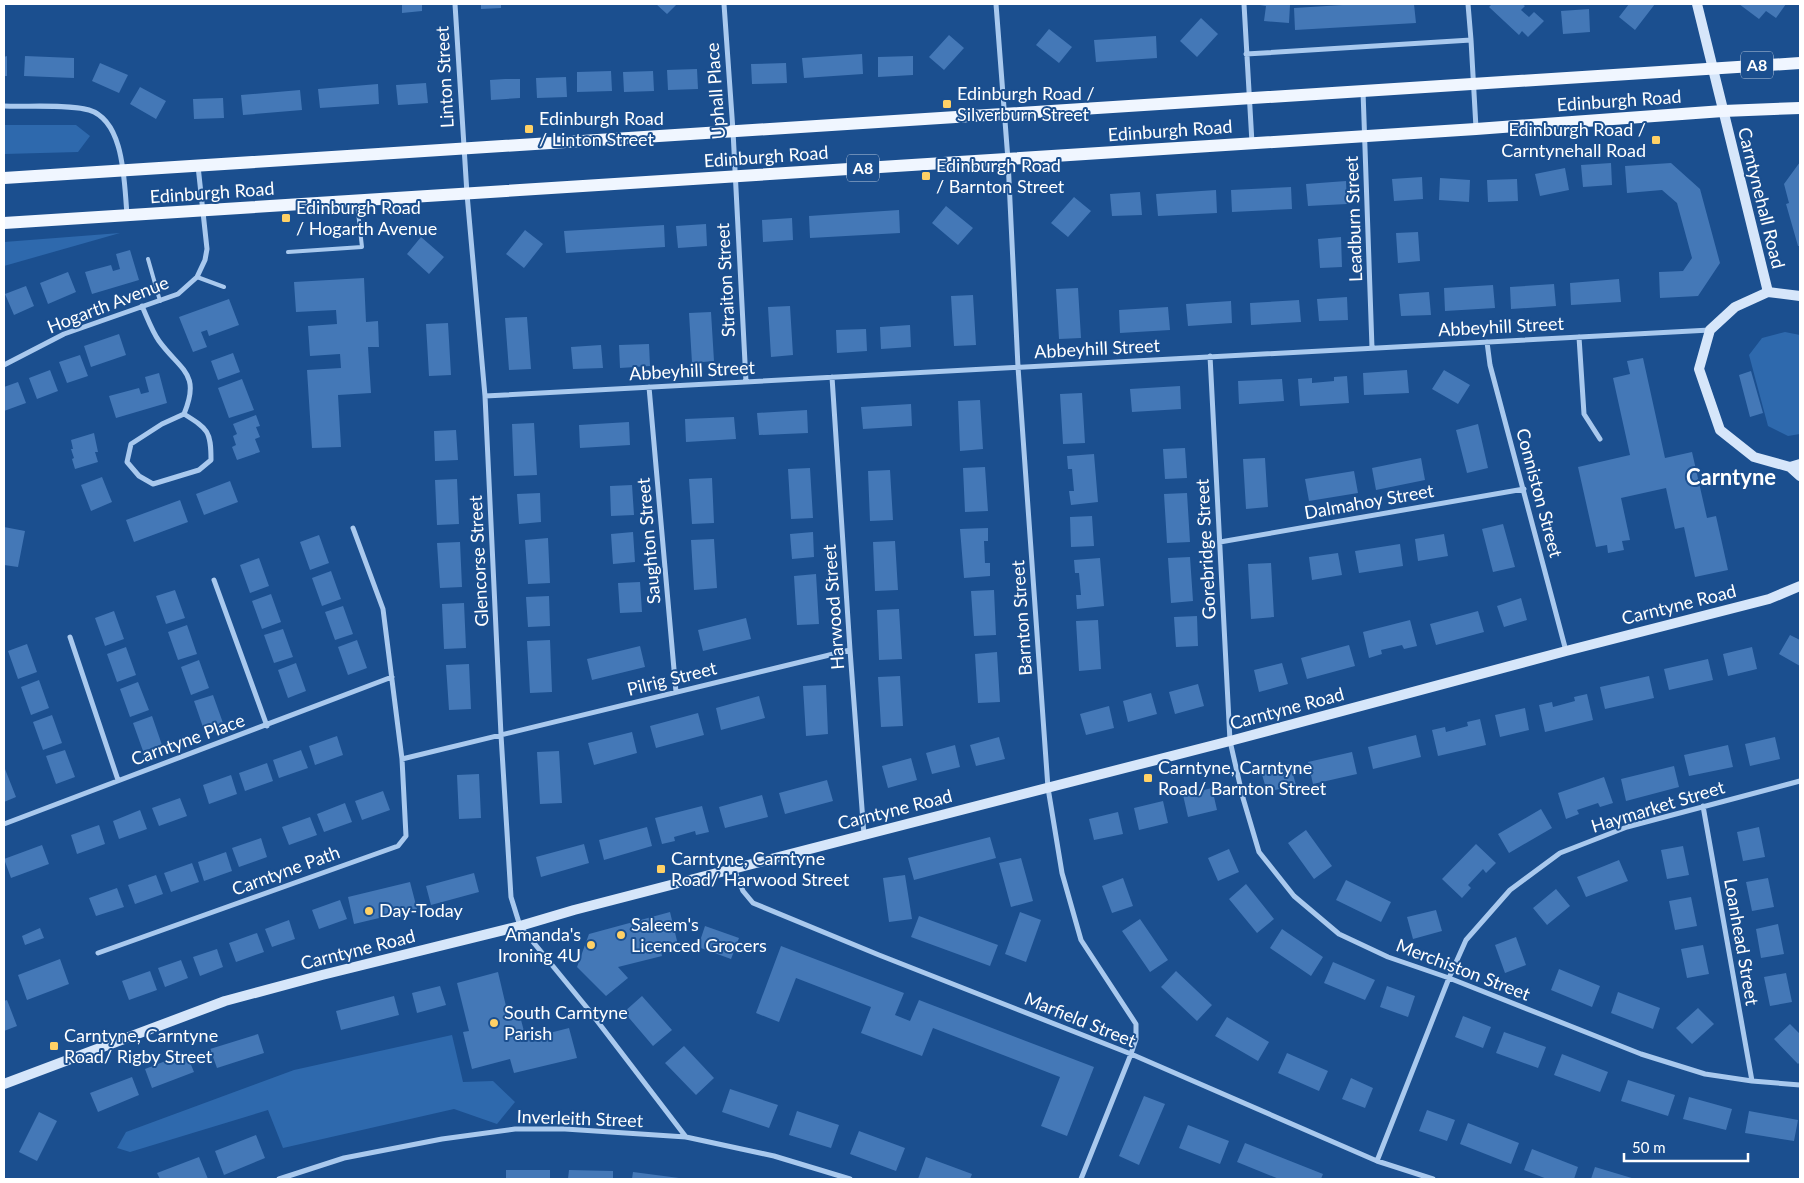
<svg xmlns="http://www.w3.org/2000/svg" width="1804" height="1183" font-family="Lato,sans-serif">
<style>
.green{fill:#2e69ad}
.building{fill:#4478b7}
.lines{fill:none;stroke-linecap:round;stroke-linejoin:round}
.lane{stroke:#a9c9ee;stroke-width:4}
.street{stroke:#a9c9ee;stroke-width:5}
.secondary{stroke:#d6e6fa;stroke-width:10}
.primary{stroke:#f0f6ff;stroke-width:12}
.poi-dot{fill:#ffd166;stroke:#1b4f8f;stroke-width:2}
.labels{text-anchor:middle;stroke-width:4;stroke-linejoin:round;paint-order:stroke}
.shield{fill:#1b4f8f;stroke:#bbcadd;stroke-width:1}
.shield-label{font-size:16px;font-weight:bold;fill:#fff}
.street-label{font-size:18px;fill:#fff;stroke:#1b4f8f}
.poi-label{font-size:18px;fill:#fff;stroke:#1b4f8f;text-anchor:start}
.district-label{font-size:22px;font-weight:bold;fill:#fff;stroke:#1b4f8f}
</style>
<rect width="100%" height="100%" fill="#1b4f8f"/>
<path class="green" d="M4 125H76L90 136 78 152 4 154Z
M120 233 4 266V242Z
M1785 332 1800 335V434L1788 436 1768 426 1749 355 1762 338Z
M452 1035 463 1082 493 1081 515 1102 497 1124 454 1109 283 1148 268 1110 130 1152 117 1148 126 1132 294 1070Z"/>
<path class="building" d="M402 4H422V11L402 13Z
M481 4H501V8L481 9Z
M656 4H677L667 14Z
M1260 4 1290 5 1289 23 1264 21 1266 6 1260 5Z
M1359 4H1414L1416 23 1295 30 1294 8Z
M1492 4H1522L1525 6 1521 10 1529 17 1534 12 1544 21 1528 37 1522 31 1519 35 1489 7Z
M1629 4H1655L1635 30 1619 17Z
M1739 4H1786L1776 18 1766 11 1759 19Z
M1589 9 1590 32 1563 34 1561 11Z
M1201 18 1218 34 1197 57 1180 41Z
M1049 29 1072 47 1059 63 1036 45Z
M949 35 964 48 944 70 929 57Z
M1156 36 1157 58 1096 62 1094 40Z
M862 54 863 74 804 78 802 58Z
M7 56V76H4V57Z
M25 56 74 58V78L24 76Z
M913 56V75L878 77V57Z
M100 63 128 75 119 93 92 81Z
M786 63 787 83 752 84 751 64Z
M697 69 698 89 668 90 667 70Z
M611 71 612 91 577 92V72Z
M653 71 654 91 624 92 623 72Z
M566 77 567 97 537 98 536 78Z
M505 79H520V98L491 100 490 80Z
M426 83 428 103 398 105 396 85Z
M378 84 379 104 320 108 318 89Z
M140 87 166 101 156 119 130 104Z
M300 90 302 110 243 115 241 95Z
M223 98 224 118 194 119 193 99Z
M1800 162V246H1798L1786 204 1789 203 1784 184Z
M1611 163 1612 185 1583 187 1581 165Z
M1671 163 1700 189 1720 263 1698 296 1660 298 1659 272 1683 271 1692 258 1677 203 1662 190 1627 193 1625 166Z
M1565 168 1569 190 1540 196 1535 174Z
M1422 177 1423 199 1394 201 1392 179Z
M1440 178 1470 180 1469 202 1439 200Z
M1517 179 1518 201 1488 202 1487 180Z
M1346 181 1347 204 1308 206 1306 184Z
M1291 187 1292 209 1232 212 1231 190Z
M1216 190 1217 213 1158 216 1156 194Z
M1140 192 1142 215 1112 216 1110 194Z
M1074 197 1091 211 1068 237 1051 223Z
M946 206 973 228 958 245 932 223Z
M899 210 900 233 810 238 809 216Z
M792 218 793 240 763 242 762 220Z
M706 224 707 246 678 248 676 226Z
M664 225 665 247 566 253 564 231Z
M525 230 543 244 524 268 506 254Z
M1418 232 1420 261 1398 263 1396 233Z
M421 237 444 257 429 274 407 254Z
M1341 237 1342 267 1320 268 1318 239Z
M130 250 139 280 92 294 85 272 111 265 113 271 120 269 116 254Z
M68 272 76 292 48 304 40 283Z
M364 278 366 322 378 321 379 347H368L371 393 338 395 341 447 312 448 307 370 341 368 340 354 310 356 308 326 337 324 336 310 296 312 294 282Z
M1619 279 1621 302 1571 305 1570 283Z
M1554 284 1556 306 1511 309 1510 287Z
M1493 285 1495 308 1445 311 1444 288Z
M26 286 34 306 14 315 5 294Z
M1078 288 1081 338 1059 339 1056 289Z
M1429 292 1431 315 1401 316 1399 294Z
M973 295 976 345 954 346 951 296Z
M1347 297 1348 320 1319 321 1317 299Z
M229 299 239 325 209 336 207 330 201 332 207 347 193 352 179 317Z
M1299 300 1301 322 1251 325 1250 303Z
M1231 301 1232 323 1188 326 1186 304Z
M790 306 793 355 771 357 768 307Z
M1168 307 1170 330 1120 333 1119 310Z
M711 312 714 361 692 363 689 313Z
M527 317 531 369 509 370 505 318Z
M448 323 451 375 429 376 426 324Z
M910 325 911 347 881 349 880 327Z
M866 329 867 351 837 353 836 330Z
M119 334 126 355 91 367 84 346Z
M649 344 650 366 620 368 619 345Z
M601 345 603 368 573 369 571 347Z
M233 353 240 372 218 380 211 361Z
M80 355 88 376 67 383 59 362Z
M1643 358 1665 458 1692 452 1707 518 1716 516 1728 570 1695 577 1684 527 1675 529 1666 488 1621 498 1630 540 1622 541 1624 550 1608 553 1607 545 1596 547 1578 467 1630 455 1613 378 1630 374 1627 361Z
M50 370 58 391 37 399 29 378Z
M1407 370 1409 393 1364 395 1363 373Z
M1444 370 1470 385 1458 404 1432 389Z
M1751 371 1763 413 1750 417 1739 375Z
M159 373 167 403 116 418 109 396 139 388 141 394 149 392 145 377Z
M1347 376 1349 403 1300 406 1298 379 1312 378V383L1334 381V377Z
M242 379 254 410 229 418 218 388Z
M1282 379 1284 401 1239 404 1238 381Z
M18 382 26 403 4 411V387Z
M1180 386 1181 409 1132 412 1130 389Z
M1082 393 1085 443 1063 444 1060 394Z
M980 400 983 449 960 451 958 401Z
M911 404 912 426 863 429 861 407Z
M807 410 808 433 759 435 757 413Z
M256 415 260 426 256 427 260 437 255 439 260 452 237 460 232 447 236 445 233 436 237 434 233 424Z
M734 417 736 439 686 442 685 419Z
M629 422 630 445 580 448 579 425Z
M534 423 537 475 514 476 512 424Z
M1478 424 1488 468 1467 473 1456 430Z
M456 430 458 460 435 461 434 431Z
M94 433 98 452H95L98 462 75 469 72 459 74 458 71 449H73L71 440Z
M1185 448 1187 478 1165 479 1163 449Z
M1094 454 1098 502 1071 505 1069 491H1074L1072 469H1068L1067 456Z
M1265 458 1268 507 1246 509 1243 459Z
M1421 458 1425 480 1376 490 1372 468Z
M985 467 988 511 965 512 963 468Z
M810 468 813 518 791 519 788 469Z
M890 470 893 520 870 521 868 471Z
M1354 471 1358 493 1309 501 1305 479Z
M102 477 112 502 91 511 81 485Z
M712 478 714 523 692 524 689 479Z
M457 479 459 524 437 525 435 480Z
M230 481 238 502 204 515 196 494Z
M632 485 634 515 611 516 610 486Z
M540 493 541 522 519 524 517 494Z
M1187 493 1190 542 1167 543 1164 494Z
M180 500 188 522 134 542 126 520Z
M1092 516 1094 546 1071 547 1070 517Z
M1503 524 1515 567 1493 572 1482 529Z
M4 527 25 531 18 567 4 565Z
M988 528V541H984L985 563H990V576L964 578 960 529Z
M633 532 635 562 613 564 611 534Z
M813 532 814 557 792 559 790 534Z
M1444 534 1448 556 1418 561 1415 539Z
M319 535 329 563 310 570 300 542Z
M548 538 550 583 528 584 525 540Z
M714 539 717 588 694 590 691 540Z
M895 541 898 590 875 591 873 542Z
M460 542 462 587 440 588 437 543Z
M1400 544 1403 566 1359 573 1355 551Z
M1338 553 1342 575 1312 580 1309 557Z
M1190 557 1193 601 1171 603 1168 558Z
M259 558 269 586 250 593 240 565Z
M1100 558 1104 606 1077 609 1076 595H1081L1079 573H1075L1074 560Z
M1271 563 1274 617 1251 619 1248 564Z
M331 571 341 599 322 606 312 578Z
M816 574 819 624 797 625 794 576Z
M640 582 642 612 620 613 618 583Z
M175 590 185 618 166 624 156 596Z
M994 590 996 635 974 636 971 591Z
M271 594 281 622 262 629 252 601Z
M549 596 550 626 528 627 526 597Z
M1521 598 1527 620 1504 627 1497 606Z
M464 603 466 648 444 649 442 604Z
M343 606 353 634 335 640 325 612Z
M899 609 902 659 879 660 877 610Z
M114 611 124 639 105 646 95 618Z
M1478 611 1484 632 1436 645 1430 624Z
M1197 616 1198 646 1176 647 1174 617Z
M746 618 751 639 703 651 698 630Z
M1098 620 1101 669 1079 671 1076 621Z
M1410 620 1417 646 1404 649 1402 645 1381 650 1382 654 1369 658 1363 632Z
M187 625 197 654 178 660 168 632Z
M283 629 293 657 274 663 264 635Z
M1790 635 1800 640V666L1779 654Z
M357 640 367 668 348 675 338 647Z
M550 640 552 692 530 693 527 641Z
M27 644 37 672 18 679 8 651Z
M1349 645 1355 666 1307 679 1301 658Z
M640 646 645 667 592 680 587 659Z
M126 647 136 675 117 682 107 654Z
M1752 647 1757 669 1728 676 1723 654Z
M997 652 1000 702 978 703 975 654Z
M1708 659 1713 680 1669 690 1664 669Z
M199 660 209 688 191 695 181 667Z
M296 663 306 691 288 698 278 670Z
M1282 663 1288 684 1259 692 1254 670Z
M469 664 471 709 449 710 446 665Z
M900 676 903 726 881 727 878 677Z
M1649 676 1654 698 1605 709 1600 687Z
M39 680 49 708 31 715 21 687Z
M138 682 149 710 130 717 120 689Z
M1198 684 1204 706 1175 714 1169 692Z
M826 685 828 734 806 736 803 686Z
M1151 693 1157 714 1128 722 1123 701Z
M1587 694 1593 720 1545 732 1539 705 1552 702 1553 707 1575 701 1574 697Z
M213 695 223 723 204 730 194 701Z
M759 696 765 718 721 730 716 708Z
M1109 706 1114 728 1086 735 1080 714Z
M1525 708 1529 730 1500 737 1495 715Z
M698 713 704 735 656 748 650 726Z
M52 715 62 743 43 750 33 722Z
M152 716 162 745 143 751 133 723Z
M1480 719 1486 745 1438 756 1432 730 1445 727 1446 732 1468 726 1467 722Z
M632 732 637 753 594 765 588 743Z
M1416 735 1421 757 1373 769 1368 747Z
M337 736 343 755 315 765 309 746Z
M999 737 1005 759 976 766 970 745Z
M1775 737 1780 759 1750 766 1745 744Z
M955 745 960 767 932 774 926 753Z
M1728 745 1733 767 1689 776 1684 755Z
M65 750 75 777 56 784 46 756Z
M301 750 308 768 279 778 273 760Z
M559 751 562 803 540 804 537 752Z
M1352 752 1357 774 1313 784 1308 762Z
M911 758 917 780 888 788 882 766Z
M267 763 273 781 245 791 239 773Z
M1290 764 1296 785 1267 792 1261 771Z
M1674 766 1679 787 1626 801 1621 779Z
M5 769 16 797 4 802V770Z
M479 774 481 818 459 819 457 775Z
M231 775 237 794 209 804 203 785Z
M1604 777 1613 803 1600 807 1598 803 1577 810 1579 814 1566 819 1558 793Z
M827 780 833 801 785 814 779 793Z
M1212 788 1217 810 1188 817 1183 795Z
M383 791 390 810 362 820 355 801Z
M762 795 768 817 725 828 719 807Z
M180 798 187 816 159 826 152 808Z
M1163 801 1168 823 1139 830 1134 808Z
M345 803 352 822 324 832 317 814Z
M702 806 709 832 696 835 695 831 674 837 675 841 662 844 655 818Z
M1541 809 1552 828 1509 853 1498 834Z
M140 810 147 829 119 839 113 821Z
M1118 812 1123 834 1094 840 1089 819Z
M310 817 317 835 289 845 282 827Z
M99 825 105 844 77 854 71 835Z
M647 827 652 846 604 860 599 840Z
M1759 827 1765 857 1743 861 1737 832Z
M1306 830 1332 866 1314 879 1288 843Z
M990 837 996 858 914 880 908 858Z
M261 838 267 857 239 867 232 848Z
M584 844 589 863 541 877 536 857Z
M1476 844 1496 863 1486 873 1483 869 1468 885 1471 888 1462 898 1442 879Z
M42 845 49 864 11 878 4 859Z
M1683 846 1689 875 1667 879 1661 850Z
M1229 849 1239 872 1218 881 1208 858Z
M226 852 232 871 204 881 198 862Z
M1021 858 1033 901 1011 907 999 863Z
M1619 860 1628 881 1586 897 1577 877Z
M192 863 199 882 171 892 164 873Z
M474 873 479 892 431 905 426 886Z
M156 875 163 894 135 904 128 885Z
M905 875 912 919 889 922 883 878Z
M1123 878 1133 906 1112 913 1102 886Z
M1768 878 1774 907 1752 911 1746 882Z
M1346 880 1391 902 1381 922 1336 900Z
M410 882 417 909 354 924 348 897Z
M1246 884 1274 919 1257 933 1229 899Z
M117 888 124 907 96 916 89 898Z
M1556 889 1570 906 1547 925 1533 908Z
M1691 897 1697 926 1675 930 1669 901Z
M340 900 347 919 319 929 312 910Z
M1436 910 1442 931 1413 939 1407 917Z
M670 912 678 945 660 948 662 956 618 967 628 978 606 996 577 967 589 934Z
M1020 912 1041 920 1026 962 1005 954Z
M919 916 998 945 990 966 911 937Z
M1140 919 1168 960 1150 972 1122 931Z
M289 920 295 939 272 947 265 929Z
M1778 924 1784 954 1761 958 1756 929Z
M705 926 739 938 731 959 698 947Z
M40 928 44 938 25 945 22 936Z
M1282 929 1323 957 1311 976 1270 948Z
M257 933 264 952 236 962 229 943Z
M1516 937 1526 965 1505 973 1495 945Z
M1703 945 1709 974 1687 978 1681 949Z
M781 946 904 993 895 1015 910 1021 919 1000 1094 1067 1067 1136 1041 1126 1060 1077 933 1028 922 1056 861 1033 871 1007 796 978 779 1022 756 1013Z
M217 949 223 967 200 976 193 957Z
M60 959 69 984 27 1000 18 975Z
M181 960 188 978 165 987 158 968Z
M1333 962 1375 980 1365 1000 1324 983Z
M1559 969 1600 986 1592 1007 1551 990Z
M150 971 157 990 129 1000 122 981Z
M1176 971 1212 1005 1197 1021 1161 987Z
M498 972 509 1019 520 1016 526 1039 569 1028 577 1058 514 1073 510 1059 472 1069 463 1032 469 1031 457 983Z
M1786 973 1792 1002 1770 1006 1764 977Z
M440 986 446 1005 417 1013 412 993Z
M1387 986 1415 996 1408 1017 1380 1007Z
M1618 992 1660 1008 1653 1029 1611 1013Z
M394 996 399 1015 341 1030 336 1011Z
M642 996 672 1030 653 1046 624 1012Z
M7 1000 17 1026 4 1031V1001Z
M1698 1008 1714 1024 1692 1044 1676 1028Z
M1463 1016 1491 1027 1483 1048 1455 1037Z
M1227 1017 1269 1042 1258 1061 1215 1036Z
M1790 1024 1800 1034V1062L1798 1064 1774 1039Z
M1504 1032 1546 1047 1538 1068 1496 1053Z
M258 1034 264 1053 217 1068 210 1049Z
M684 1046 714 1078 696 1095 665 1063Z
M186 1053 194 1072 152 1088 145 1069Z
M1287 1053 1328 1071 1319 1091 1278 1073Z
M1562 1054 1608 1072 1600 1092 1554 1075Z
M132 1077 139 1095 98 1112 90 1093Z
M1351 1078 1373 1088 1365 1108 1342 1099Z
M1628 1080 1675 1095 1668 1116 1621 1101Z
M730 1089 778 1105 769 1128 722 1112Z
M1144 1096 1165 1104 1139 1165 1119 1156Z
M1689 1097 1732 1109 1726 1130 1683 1119Z
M1427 1110 1455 1120 1447 1141 1419 1131Z
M797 1111 839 1125 831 1148 789 1135Z
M1749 1111 1798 1120 1794 1141 1745 1133Z
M39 1112 57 1121 37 1161 19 1152Z
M1468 1123 1519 1143 1511 1164 1460 1144Z
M1188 1125 1229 1141 1220 1164 1179 1148Z
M859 1131 905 1148 896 1171 850 1154Z
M256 1135 265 1158 224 1175 215 1151Z
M1245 1143 1323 1174 1321 1179H1279L1237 1162Z
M1532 1149 1578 1167 1574 1179H1547L1524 1170Z
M199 1157 208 1179H160L157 1173Z
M926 1157 972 1174 970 1179H918Z
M1595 1167 1635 1179H1591Z
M506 1170H550V1179H506Z
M569 1170 613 1171V1179H568Z
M633 1172 679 1178V1179H632Z"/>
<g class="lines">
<path class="lane" d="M288 252 362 247 357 203
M148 259 160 301
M197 277 224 287"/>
<path class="street" d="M455 4 467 194 485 396 501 735 511 897 520 926 588 1009 686 1137
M724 4 733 131 746 382
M996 4 1008 160 1018 367 1048 788 1062 873 1081 940 1136 1024V1039L1131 1054 1081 1179
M1244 4 1252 143
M1468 4 1471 40 1476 128
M1246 54 1471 40
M1363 91 1372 348
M4 106C27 107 68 104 89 110 125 121 124 183 127 214
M142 306C147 317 152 331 159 341 181 371 201 373 184 414L162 424 131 444 127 462 139 476 153 484 199 470 211 460C211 431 208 429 184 414
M1579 337 1584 414 1600 439
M1487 342 1490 365 1566 651
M1210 356 1230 741 1243 798 1259 852 1294 896 1339 934 1388 957 1449 978 1641 1054 1705 1074 1752 1081 1800 1085
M4 365 64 334 178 294 197 277 205 260 207 249 198 166
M832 377 850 650 864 835
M649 387 676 692
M485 396 1710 330
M353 528 383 609 402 759 850 650
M1220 542 1524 489
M214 580 267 726
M70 637 118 780
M1703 806 1752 1081
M4 824 392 677
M734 869 743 891 753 903 879 955 1131 1054 1377 1161 1433 1179
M98 953 398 846 406 836 402 759
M1377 1161 1449 978 1466 940 1510 890 1560 853 1627 827 1800 781
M279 1179 344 1158 442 1139 515 1129H565L686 1137 774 1156 850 1179"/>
<path class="secondary" d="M1697 4 1768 292
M1800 296 1768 292 1735 307 1710 330 1699 369 1720 430 1754 457 1790 467 1800 464
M1790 467 1800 476
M4 1084 225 1001 322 975 520 926 574 910 864 835 1230 741 1566 651 1769 599 1800 586"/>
<path class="primary" d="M4 178 1800 63
M4 223 1476 129 1723 111 1800 108"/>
</g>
<g class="poi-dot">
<rect x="942" y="99" width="10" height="10" rx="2.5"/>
<rect x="524" y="124" width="10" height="10" rx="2.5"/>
<rect x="1651" y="135" width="10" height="10" rx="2.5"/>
<rect x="921" y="171" width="10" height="10" rx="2.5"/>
<rect x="281" y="213" width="10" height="10" rx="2.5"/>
<rect x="1143" y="773" width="10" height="10" rx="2.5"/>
<rect x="656" y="864" width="10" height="10" rx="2.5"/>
<circle cx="369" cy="911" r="5"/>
<circle cx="621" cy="935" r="5"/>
<circle cx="591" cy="945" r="5"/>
<circle cx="494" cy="1023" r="5"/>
<rect x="49" y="1041" width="10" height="10" rx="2.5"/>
</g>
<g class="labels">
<g class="shield">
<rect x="1741" y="51.5" width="32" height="27" rx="4"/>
<rect x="847" y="154.5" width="32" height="27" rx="4"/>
</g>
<g class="shield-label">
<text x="1757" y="71">A8</text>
<text x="863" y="174">A8</text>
</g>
<g class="street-label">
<text transform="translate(445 77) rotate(-93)" y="6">Linton Street</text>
<text transform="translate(716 91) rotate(-94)" y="6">Uphall Place</text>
<text transform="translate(1619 101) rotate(-4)" y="6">Edinburgh Road</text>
<text transform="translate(1170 131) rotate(-4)" y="6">Edinburgh Road</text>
<text transform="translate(766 157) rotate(-4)" y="6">Edinburgh Road</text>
<text transform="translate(212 193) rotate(-4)" y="6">Edinburgh Road</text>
<text transform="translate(1761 198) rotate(76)" y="6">Carntynehall Road</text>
<text transform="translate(1354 219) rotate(-92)" y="6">Leadburn Street</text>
<text transform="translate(726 280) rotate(-93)" y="6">Straiton Street</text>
<text transform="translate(108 305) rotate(-21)" y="6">Hogarth Avenue</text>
<text transform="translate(1501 327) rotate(-3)" y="6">Abbeyhill Street</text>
<text transform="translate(1097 349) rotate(-3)" y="6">Abbeyhill Street</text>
<text transform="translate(692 371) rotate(-3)" y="6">Abbeyhill Street</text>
<text transform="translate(1539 493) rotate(75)" y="6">Conniston Street</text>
<text transform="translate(1369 502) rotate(-10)" y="6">Dalmahoy Street</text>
<text transform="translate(649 541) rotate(-95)" y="6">Saughton Street</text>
<text transform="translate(1206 549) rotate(-93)" y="6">Gorebridge Street</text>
<text transform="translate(479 561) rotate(-93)" y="6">Glencorse Street</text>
<text transform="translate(1679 605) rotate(-14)" y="6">Carntyne Road</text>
<text transform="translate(834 607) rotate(-94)" y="6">Harwood Street</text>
<text transform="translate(1022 618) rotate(-94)" y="6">Barnton Street</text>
<text transform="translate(672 679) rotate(-14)" y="6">Pilrig Street</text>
<text transform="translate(1287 709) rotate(-15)" y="6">Carntyne Road</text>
<text transform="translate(188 740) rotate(-20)" y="6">Carntyne Place</text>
<text transform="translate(1658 807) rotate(-17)" y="6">Haymarket Street</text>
<text transform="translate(895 810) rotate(-14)" y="6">Carntyne Road</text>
<text transform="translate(286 871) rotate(-20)" y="6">Carntyne Path</text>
<text transform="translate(1741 942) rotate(80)" y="6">Loanhead Street</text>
<text transform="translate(358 950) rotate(-14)" y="6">Carntyne Road</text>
<text transform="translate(1463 970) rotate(21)" y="6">Merchiston Street</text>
<text transform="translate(1080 1020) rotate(22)" y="6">Marfield Street</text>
<text transform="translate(580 1119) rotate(2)" y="6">Inverleith Street</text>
</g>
<g class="poi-label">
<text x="957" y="100">Edinburgh Road /<tspan x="957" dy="21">Silverburn Street</tspan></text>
<text x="539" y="125">Edinburgh Road<tspan x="539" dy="21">/ Linton Street</tspan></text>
<text x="1646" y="136" text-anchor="end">Edinburgh Road /<tspan x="1646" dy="21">Carntynehall Road</tspan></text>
<text x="936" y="172">Edinburgh Road<tspan x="936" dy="21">/ Barnton Street</tspan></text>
<text x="296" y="214">Edinburgh Road<tspan x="296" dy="21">/ Hogarth Avenue</tspan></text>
<text x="1158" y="774">Carntyne, Carntyne<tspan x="1158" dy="21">Road/ Barnton Street</tspan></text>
<text x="671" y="865">Carntyne, Carntyne<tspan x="671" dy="21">Road/ Harwood Street</tspan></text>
<text x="379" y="917">Day-Today</text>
<text x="631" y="931">Saleem's<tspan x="631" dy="21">Licenced Grocers</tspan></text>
<text x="581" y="941" text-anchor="end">Amanda's<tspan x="581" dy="21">Ironing 4U</tspan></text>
<text x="504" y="1019">South Carntyne<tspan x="504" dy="21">Parish</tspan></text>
<text x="64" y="1042">Carntyne, Carntyne<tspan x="64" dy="21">Road/ Rigby Street</tspan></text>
</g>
<g class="district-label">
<text x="1731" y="485">Carntyne</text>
</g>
</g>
<rect width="1804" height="1183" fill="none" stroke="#ffffff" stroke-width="10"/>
<path d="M1624 1153v8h124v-8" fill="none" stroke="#ffffff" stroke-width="2.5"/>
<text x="1632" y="1153" font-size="15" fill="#ffffff" stroke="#1b4f8f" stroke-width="4" paint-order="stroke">50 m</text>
</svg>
